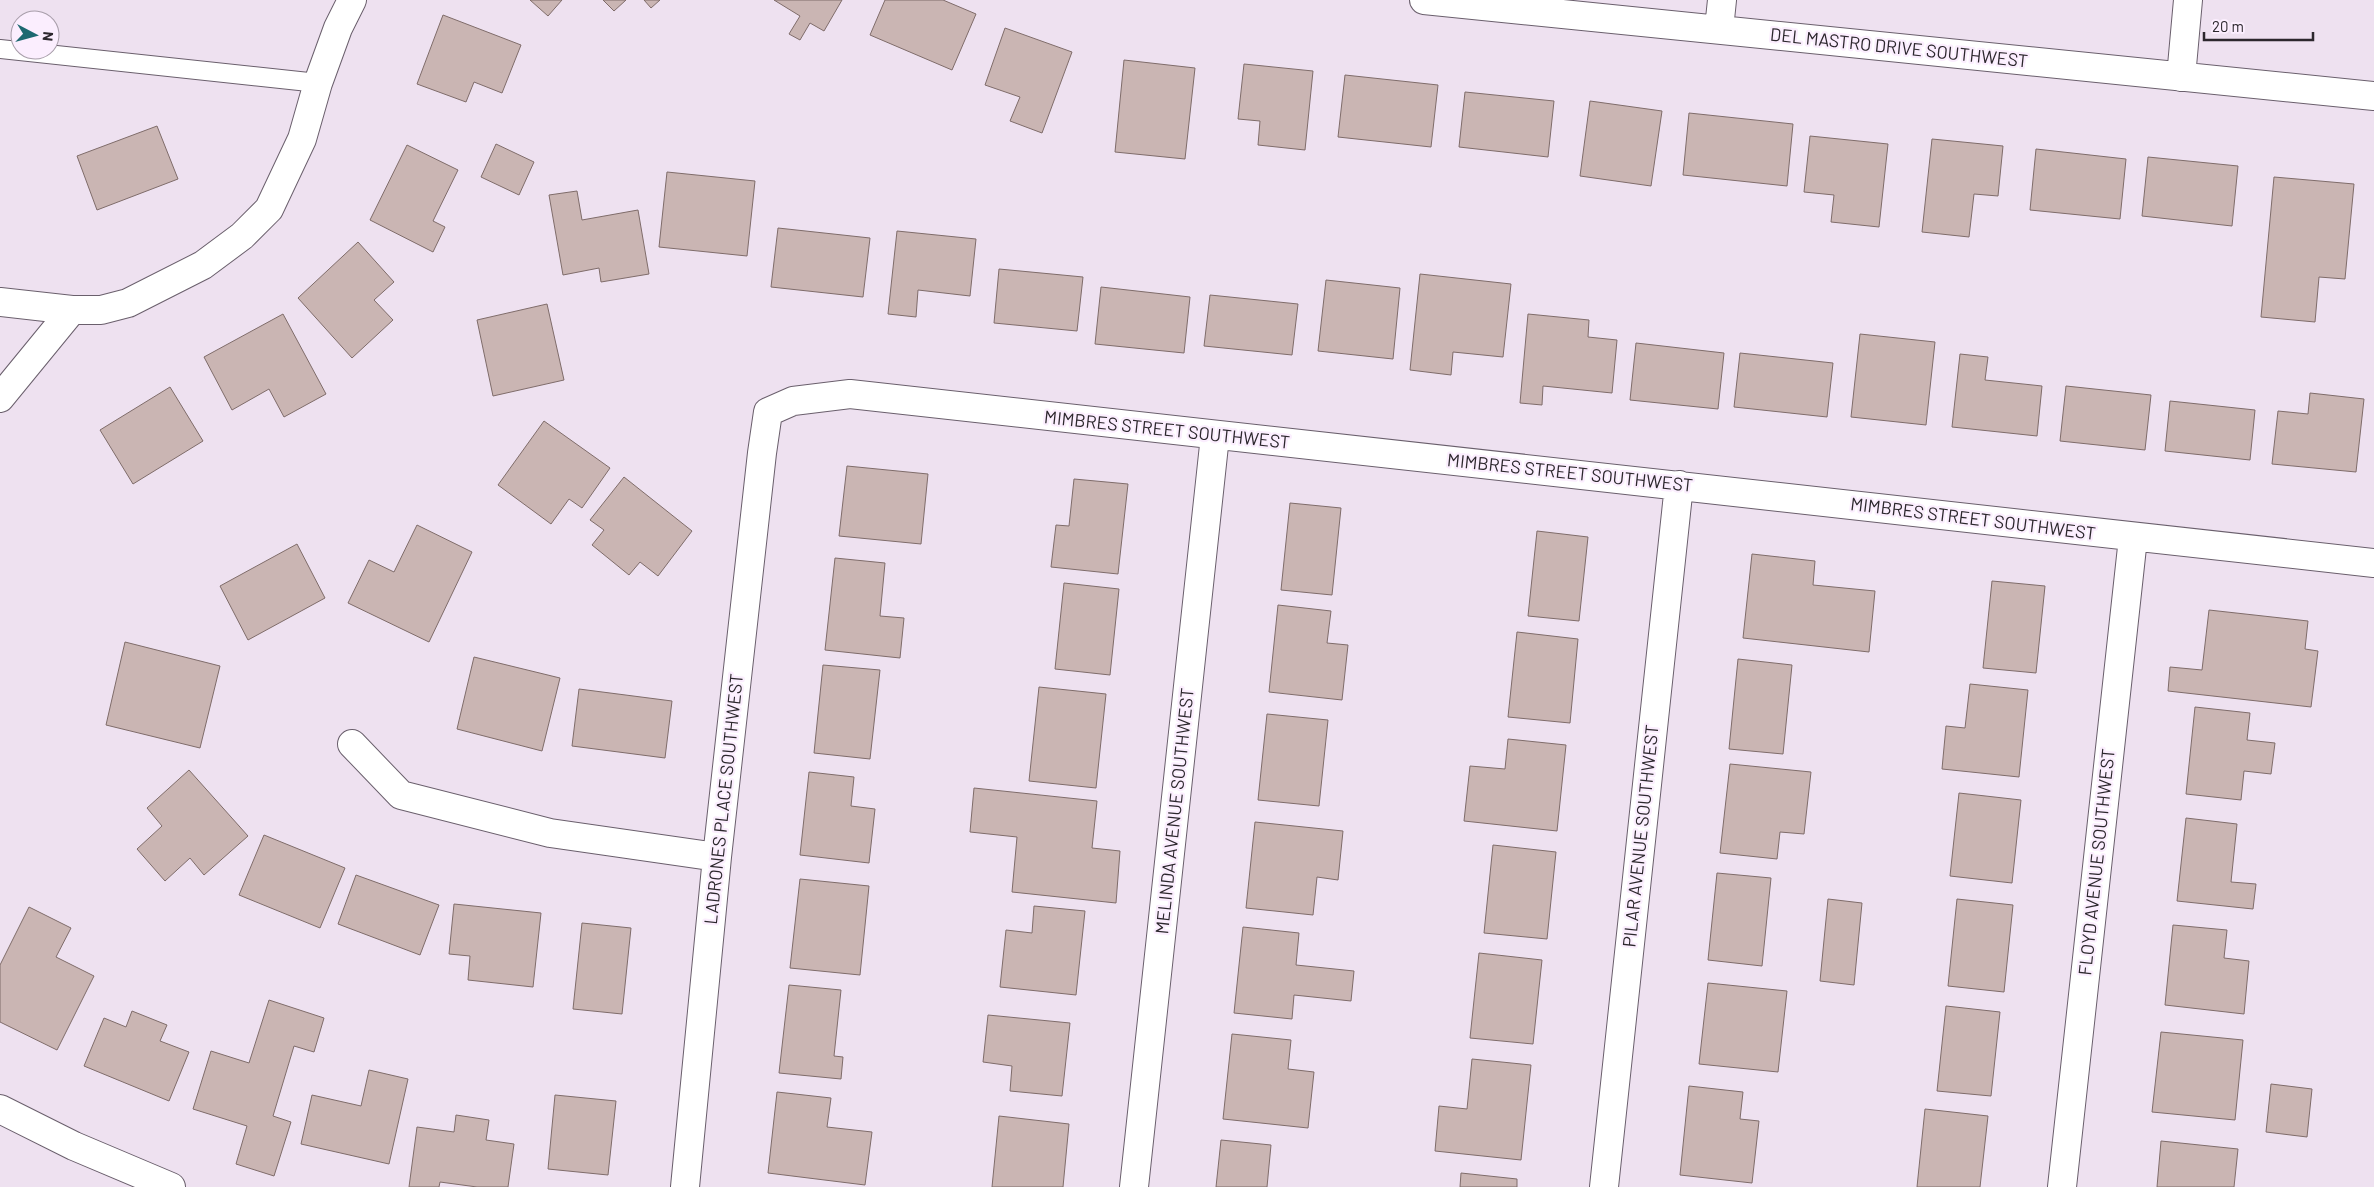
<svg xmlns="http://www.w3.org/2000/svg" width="2374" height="1187" font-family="Barlow,sans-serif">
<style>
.building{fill:#cab5b3;stroke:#7f6c6a}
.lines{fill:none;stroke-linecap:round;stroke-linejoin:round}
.lane-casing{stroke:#6a5f6c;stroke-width:20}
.street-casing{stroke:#6a5f6c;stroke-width:30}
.secondary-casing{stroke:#6a5f6c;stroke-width:30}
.lane{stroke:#fff;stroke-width:18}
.street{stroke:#fff;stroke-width:28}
.secondary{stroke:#fff;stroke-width:28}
.labels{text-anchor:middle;stroke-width:4.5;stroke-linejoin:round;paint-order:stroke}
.street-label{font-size:18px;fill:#2c272d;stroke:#fbeefe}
</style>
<rect width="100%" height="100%" fill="#eee1f0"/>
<path class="building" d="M530 0H562L548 16Z
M603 0H626L614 11Z
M644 0H660L651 8Z
M774 0H842L824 31 810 23 800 40 789 34 800 16Z
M885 0H943L976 14 952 70 870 35Z
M443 15 521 45 502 93 474 82 466 102 417 84Z
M1005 28 1072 52 1042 133 1010 121 1020 97 985 85Z
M1124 60 1195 68 1185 159 1115 152Z
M1244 64 1313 71 1305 150 1258 145 1260 121 1238 119Z
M1345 75 1438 85 1431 147 1338 137Z
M1465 92 1554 101 1548 157 1459 147Z
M1590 101 1662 111 1651 186 1580 176Z
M1689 113 1793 124 1787 186 1683 175Z
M157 126 178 179 97 210 77 156Z
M1810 136 1888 144 1879 227 1831 222 1834 195 1804 192Z
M1932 139 2003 146 1998 196 1974 194 1969 237 1922 232Z
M496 144 534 162 519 195 481 177Z
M407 145 458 170 433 221 445 227 433 252 370 220Z
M2036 149 2126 159 2120 219 2030 210Z
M2148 157 2238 166 2232 226 2142 216Z
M667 172 755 181 747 256 659 247Z
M2274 177 2354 184 2345 279 2319 277 2315 322 2261 317Z
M577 191 582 220 638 210 649 274 601 282 599 268 563 275 549 195Z
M778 228 870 238 863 297 771 287Z
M897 231 976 239 970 296 918 290 916 317 888 314Z
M358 242 394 282 374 300 393 320 352 358 298 298Z
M999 269 1083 277 1077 331 994 323Z
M1420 274 1511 284 1503 357 1453 352 1451 375 1410 370Z
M1326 280 1400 288 1393 359 1318 351Z
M1101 287 1190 297 1184 353 1095 344Z
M1210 295 1298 304 1292 355 1204 346Z
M547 304 564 380 493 396 477 320Z
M283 314 326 394 284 417 269 389 232 410 204 357Z
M1528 314 1589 320 1588 337 1617 340 1612 393 1543 386 1542 405 1520 403Z
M1860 334 1935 342 1926 425 1851 417Z
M1636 343 1724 353 1718 409 1630 400Z
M1740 353 1833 363 1827 417 1734 407Z
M1960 354 1988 357 1985 380 2042 386 2037 436 1952 427Z
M2066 386 2151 395 2145 450 2060 441Z
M170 387 203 441 133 484 100 430Z
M2310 393 2364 399 2356 472 2272 464 2278 411 2308 414Z
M2170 401 2255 410 2250 460 2165 451Z
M544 421 610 468 582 508 569 499 551 524 498 485Z
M847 466 928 474 921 544 839 536Z
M624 477 692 531 658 576 640 562 629 575 592 545 604 530 590 520Z
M1074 479 1128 484 1118 574 1051 567 1056 525 1069 526Z
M1290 503 1341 508 1332 595 1281 590Z
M417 525 472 552 429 642 348 603 369 560 394 572Z
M1537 531 1588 537 1579 621 1528 616Z
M297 544 325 598 248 640 220 586Z
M1752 554 1815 561 1813 585 1875 591 1869 652 1743 638Z
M835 558 885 563 880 616 904 618 900 658 825 650Z
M1992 581 2045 586 2036 673 1983 668Z
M1064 583 1119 589 1110 675 1055 669Z
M1278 605 1331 611 1327 643 1348 645 1342 700 1269 692Z
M2209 610 2308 621 2305 649 2318 651 2311 707 2168 691 2170 667 2202 670Z
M1517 632 1578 639 1570 723 1508 717Z
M125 642 220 666 200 748 106 725Z
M474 657 560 678 542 751 457 729Z
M1738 659 1792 665 1783 754 1729 749Z
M823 665 880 670 870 759 814 753Z
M1970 684 2028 690 2019 777 1942 769 1946 726 1965 728Z
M1039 687 1106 694 1096 788 1029 781Z
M579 689 672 701 665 758 572 746Z
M2195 707 2250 713 2247 740 2275 743 2271 774 2244 771 2241 800 2186 794Z
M1267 714 1328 720 1319 806 1258 800Z
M1508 739 1566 745 1557 831 1464 821 1470 766 1505 769Z
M1730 764 1811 772 1804 834 1780 832 1777 859 1720 853Z
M189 770 248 836 204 875 190 858 165 881 137 849 162 826 147 808Z
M809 772 854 777 851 806 875 809 869 863 800 855Z
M974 788 1097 801 1092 848 1120 851 1116 903 1012 892 1017 837 970 832Z
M1959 793 2021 800 2012 883 1950 876Z
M2186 818 2237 824 2231 882 2256 884 2253 909 2177 901Z
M1255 822 1343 831 1338 880 1317 877 1313 915 1246 908Z
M264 835 345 868 320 928 239 895Z
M1493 845 1556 852 1547 939 1484 933Z
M1717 873 1771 878 1762 966 1708 960Z
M356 875 439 905 420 955 338 924Z
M800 879 869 886 860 975 790 968Z
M1828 899 1862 903 1854 985 1820 981Z
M1957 899 2013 905 2004 992 1948 986Z
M454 904 541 913 533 987 468 980 470 956 449 954Z
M1034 906 1085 911 1076 995 1000 987 1006 930 1032 933Z
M29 907 71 928 56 957 94 976 57 1050 0 1022V965Z
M582 923 631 928 622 1014 573 1009Z
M2173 925 2227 930 2224 958 2249 961 2244 1014 2165 1005Z
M1243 927 1299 933 1296 965 1354 971 1351 1001 1294 995 1292 1019 1234 1013Z
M1479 953 1542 960 1533 1044 1470 1038Z
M1708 983 1787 991 1778 1072 1699 1064Z
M789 985 841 990 834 1056 843 1057 841 1079 779 1073Z
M269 1000 324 1018 314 1052 294 1046 273 1116 291 1122 274 1176 236 1164 247 1126 193 1109 211 1051 249 1063Z
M1946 1006 2000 1012 1991 1096 1937 1091Z
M132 1011 167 1025 160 1041 189 1052 169 1101 84 1066 104 1018 126 1027Z
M988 1015 1070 1023 1062 1096 1010 1091 1012 1066 983 1062Z
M2161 1032 2243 1040 2235 1120 2152 1112Z
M1232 1034 1291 1040 1288 1069 1314 1072 1308 1128 1223 1119Z
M1472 1059 1531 1065 1521 1160 1435 1151 1439 1106 1467 1109Z
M369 1070 408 1079 389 1164 301 1144 312 1095 361 1106Z
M2271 1084 2312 1089 2307 1137 2266 1132Z
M1689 1086 1743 1092 1740 1119 1759 1121 1752 1183 1680 1175Z
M777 1092 831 1098 827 1127 872 1132 865 1185 768 1173Z
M555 1095 616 1101 608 1175 548 1169Z
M1925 1109 1988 1116 1980 1187H1917Z
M456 1115 489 1120 486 1140 514 1144 508 1187H477L440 1182 439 1187H409L417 1127 454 1132Z
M999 1116 1069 1124 1063 1187H992Z
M1221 1140 1271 1145 1267 1187H1216Z
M2161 1141 2238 1149 2234 1187H2157Z
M1461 1173 1517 1179V1187H1460Z"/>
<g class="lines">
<defs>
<path id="lane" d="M0 49 318 83"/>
<path id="street" d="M1424 0 2374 96
M1719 29 1722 0
M2181 77 2188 0
M0 302 72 310
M352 744 401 795 550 833 717 857
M0 1109 74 1146 171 1187
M685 1187 717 857 762 453 768 412 793 401 850 394 2374 563
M1134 1187 1215 436
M1604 1187 1679 485
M2062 1187 2133 538"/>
<path id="secondary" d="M0 398 72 310H101L128 303 203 265 242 236 269 209 302 139 318 83 338 28 352 0"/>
</defs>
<use href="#lane" class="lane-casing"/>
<use href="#street" class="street-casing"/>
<use href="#secondary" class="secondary-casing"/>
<use href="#lane" class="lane"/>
<use href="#street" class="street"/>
<use href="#secondary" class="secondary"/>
</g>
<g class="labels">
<g class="street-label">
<text transform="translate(1899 48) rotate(6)" y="6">DEL MASTRO DRIVE SOUTHWEST</text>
<text transform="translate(1167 430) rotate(6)" y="6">MIMBRES STREET SOUTHWEST</text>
<text transform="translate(1570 473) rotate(6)" y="6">MIMBRES STREET SOUTHWEST</text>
<text transform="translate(1973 519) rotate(7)" y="6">MIMBRES STREET SOUTHWEST</text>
<text transform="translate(724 799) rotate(-84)" y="6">LADRONES PLACE SOUTHWEST</text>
<text transform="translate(1175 811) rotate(-84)" y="6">MELINDA AVENUE SOUTHWEST</text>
<text transform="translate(1641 836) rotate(-84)" y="6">PILAR AVENUE SOUTHWEST</text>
<text transform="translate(2097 862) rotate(-84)" y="6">FLOYD AVENUE SOUTHWEST</text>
</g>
</g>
<g transform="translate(35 35) rotate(96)"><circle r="24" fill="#fbeefe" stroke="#a89eaa"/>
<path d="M0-4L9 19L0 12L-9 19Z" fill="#1d6971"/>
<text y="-8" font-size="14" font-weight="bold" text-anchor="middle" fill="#2c272d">N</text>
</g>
<path d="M2204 32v8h109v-8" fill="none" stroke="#2c272d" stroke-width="2.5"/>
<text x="2212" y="32" font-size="15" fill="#2c272d" stroke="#fbeefe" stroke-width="4" paint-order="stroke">20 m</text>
</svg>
